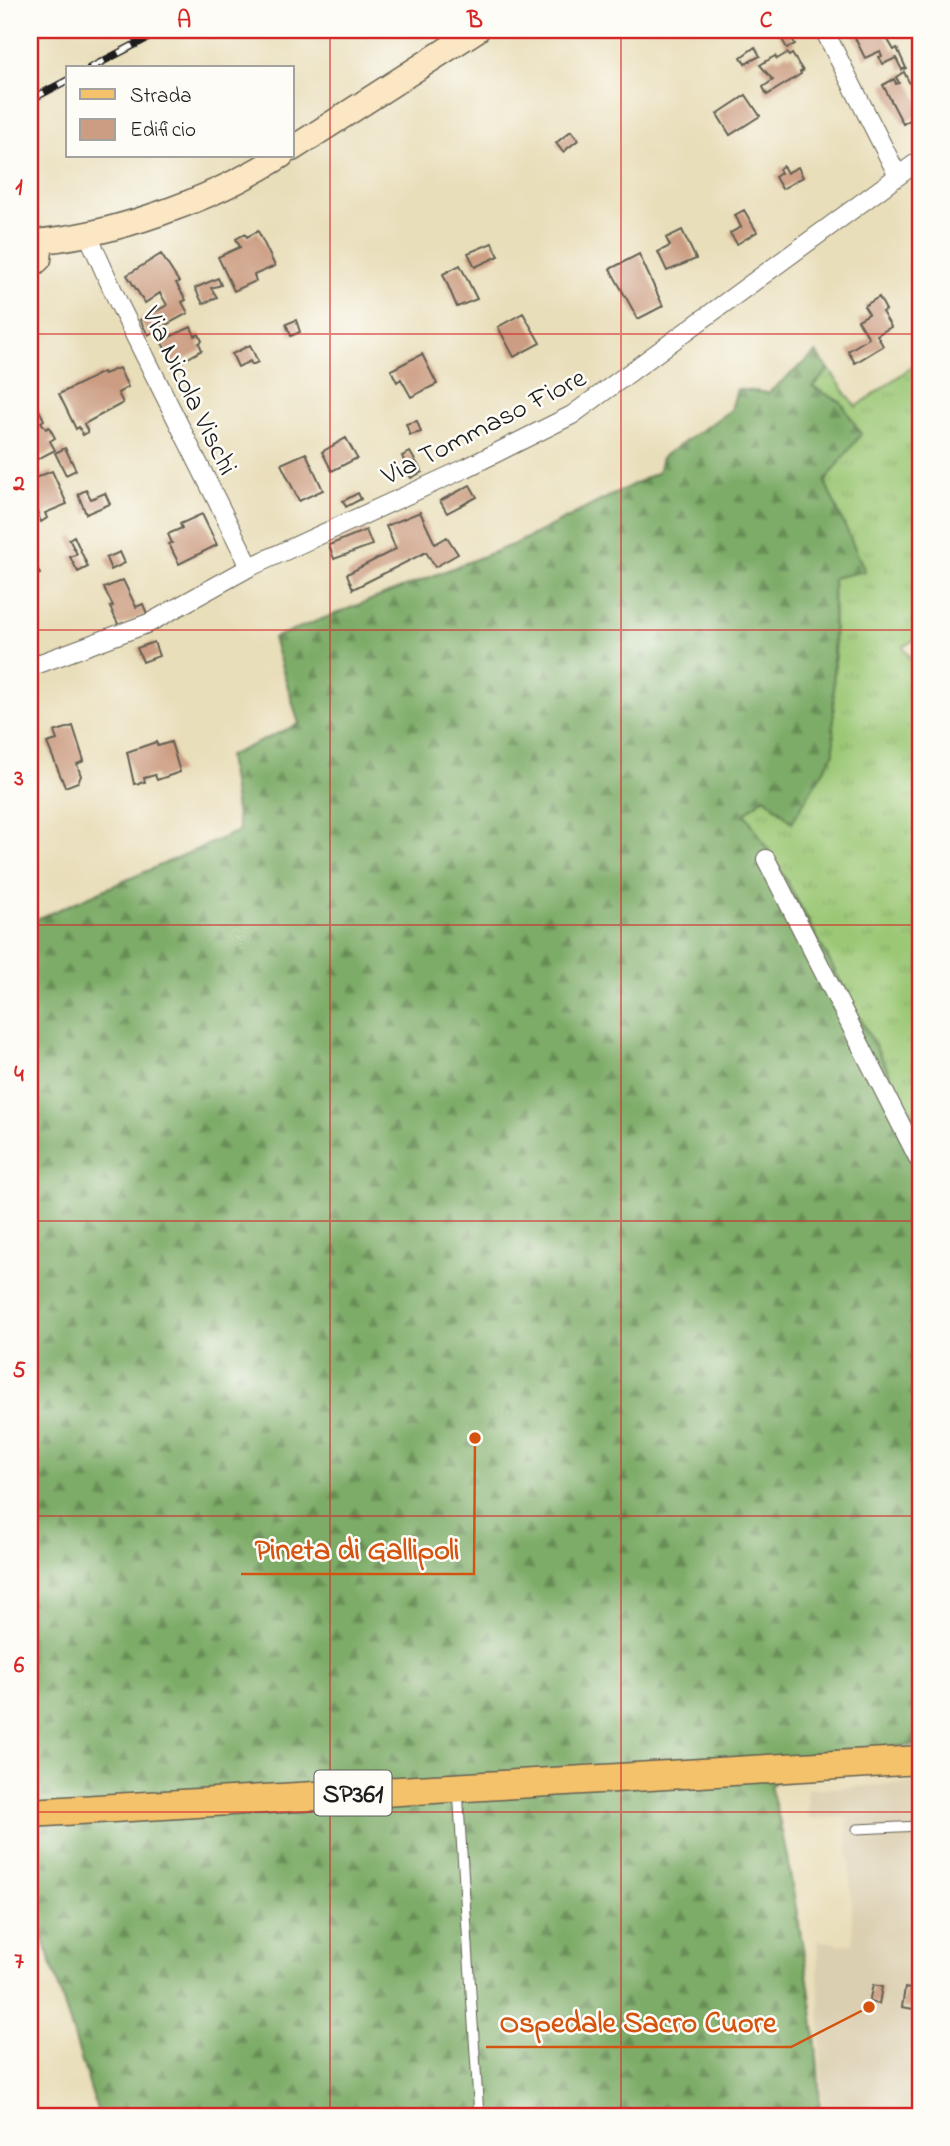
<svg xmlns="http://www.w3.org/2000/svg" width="950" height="2146" font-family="'Indie Flower',sans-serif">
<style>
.built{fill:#dbcfb1}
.grass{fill:url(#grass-tufts);stroke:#5c7249;stroke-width:2}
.forest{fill:url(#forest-firs);stroke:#4c6442;stroke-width:2}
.building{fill:#cc9d82}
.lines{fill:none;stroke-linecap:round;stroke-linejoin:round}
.lane-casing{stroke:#646053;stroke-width:11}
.street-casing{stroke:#646053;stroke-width:20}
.secondary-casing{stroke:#646053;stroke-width:27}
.primary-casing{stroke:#646053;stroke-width:31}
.lane{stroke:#fff;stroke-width:9}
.street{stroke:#fff;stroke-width:18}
.secondary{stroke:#fbe7c3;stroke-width:24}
.primary{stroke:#f4c26a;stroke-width:28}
.rail-casing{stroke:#1c1c1c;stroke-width:8}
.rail{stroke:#fdfcf7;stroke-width:5;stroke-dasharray:16;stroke-linecap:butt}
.grid{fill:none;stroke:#d62828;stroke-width:2;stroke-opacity:0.55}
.labels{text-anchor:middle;stroke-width:5;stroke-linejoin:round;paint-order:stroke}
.shield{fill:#fdfcf7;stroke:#605f5e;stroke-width:2}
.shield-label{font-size:26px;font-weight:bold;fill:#1c1c1c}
.street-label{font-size:28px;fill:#1c1c1c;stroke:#fdfcf7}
.leader{fill:none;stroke:#d4530e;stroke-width:2.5}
.callout-dot{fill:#d4530e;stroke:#fdfcf7;stroke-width:2.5}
.callout-label{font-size:30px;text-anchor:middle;font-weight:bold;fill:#d4530e;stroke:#fdfcf7;stroke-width:5;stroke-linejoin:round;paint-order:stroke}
.neatline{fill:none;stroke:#d62828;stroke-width:2.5}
.grid-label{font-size:23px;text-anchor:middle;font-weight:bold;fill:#d62828}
</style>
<defs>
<pattern id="grass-tufts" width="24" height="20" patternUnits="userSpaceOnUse" patternTransform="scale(1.75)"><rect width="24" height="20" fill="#9cc876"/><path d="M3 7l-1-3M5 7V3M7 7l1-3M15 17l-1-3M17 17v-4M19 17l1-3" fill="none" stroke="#86ab66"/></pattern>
<pattern id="forest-firs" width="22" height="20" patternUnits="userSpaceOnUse" patternTransform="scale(1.75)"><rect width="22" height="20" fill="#7dac67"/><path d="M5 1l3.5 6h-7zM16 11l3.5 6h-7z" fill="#668b54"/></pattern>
</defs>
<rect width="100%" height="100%" fill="#fdfcf7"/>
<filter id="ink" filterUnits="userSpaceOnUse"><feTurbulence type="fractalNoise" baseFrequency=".0143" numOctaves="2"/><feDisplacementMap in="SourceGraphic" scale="14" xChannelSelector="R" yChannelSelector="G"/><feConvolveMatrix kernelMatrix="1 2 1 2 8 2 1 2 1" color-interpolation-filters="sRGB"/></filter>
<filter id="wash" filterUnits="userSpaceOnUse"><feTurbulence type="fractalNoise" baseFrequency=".00686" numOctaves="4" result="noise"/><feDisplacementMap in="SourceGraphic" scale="28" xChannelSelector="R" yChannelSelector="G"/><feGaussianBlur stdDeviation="1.57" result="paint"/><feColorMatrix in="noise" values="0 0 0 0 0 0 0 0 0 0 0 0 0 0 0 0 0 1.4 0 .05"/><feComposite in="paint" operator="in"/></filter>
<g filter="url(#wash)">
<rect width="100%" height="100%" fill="#e9deba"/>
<path class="built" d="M920 1783V2116H823L817 1940 840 1944 853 1943 847 1817 808 1819 807 1789Z"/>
<path class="grass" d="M920 361V636L903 647 920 671V1130L785 878 745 813 765 797 792 822 835 670 833 577 864 571 825 482 841 402 812 387 829 369 856 407Z"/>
<path class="forest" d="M816 353 829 369 813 387 841 402 861 434 825 482 865 571 833 578 834 753 792 822 765 797 745 813 785 878 920 1130V1745L817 1752 770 1786C782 1824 788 1863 795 1902 808 1973 819 2045 820 2116H99L34 1908 30 1874V922L239 831 228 756 299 724 273 638 517 543 658 472 662 457 731 410 737 389 768 393Z"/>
<g id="blocks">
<path class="building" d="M776 30H798L790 35 795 44 787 48Z
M851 30H882L894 50 897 48 906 68 902 70 896 58 883 64 879 57 882 56 880 51 865 58Z
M755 47 760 56 745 64 741 57Z
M787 53 789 56 792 54 803 71 800 72 801 74 767 95 763 87 773 80 760 65 775 56 777 59Z
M904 72 919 102 917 103 920 114 903 124 883 85 894 79 896 84 899 83 896 77Z
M746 95 760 116 730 135 717 114Z
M571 131 578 140 563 152 556 143Z
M783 166 787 173 798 167 803 177 782 189 775 177 781 173 779 169Z
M744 210 757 232 737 244 730 233 741 227 735 215Z
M682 230 696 259 667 271 658 252 670 246 666 238Z
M258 231 275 266 254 275 256 281 234 291 218 257 240 247 236 239 245 234 247 237Z
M492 243 499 256 475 267 468 253Z
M161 254 179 282 176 283 186 300 182 302 188 313 148 335 140 320 167 305 160 293 145 303 127 275Z
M639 254 663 306 638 319 610 269Z
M460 265 477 299 457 307 443 274Z
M218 278 221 285 211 288 217 297 203 304 195 288Z
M879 297 886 310 882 312 891 327 877 335 883 346 855 363 848 351 869 338 858 320 869 314 864 306Z
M523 313 540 343 514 357 498 327Z
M296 320 300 332 291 336 286 324Z
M191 327 195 336 199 334 202 341 199 343 202 350 174 366 161 341Z
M250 345 258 362 252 365 250 361 238 367 232 354Z
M422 354 437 384 411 397 401 379 397 382 391 370Z
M119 368 128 387 118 393 123 403 84 424 88 432 83 435 79 427 76 429 59 394 103 372 104 374Z
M36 404 44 420 41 422 46 429 49 427 55 438 50 441 55 450 36 460 32 452 30 453V407Z
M417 421 421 432 410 435 406 424Z
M346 438 357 458 332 471 322 452Z
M65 448 76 470 66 475 55 453Z
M410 452 422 472 411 478 403 464 405 463 402 456Z
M306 453 323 490 299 501 281 464Z
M52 471 67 504 45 513 47 518 41 522 37 511 30 514V480Z
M470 485 477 497 447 513 440 501Z
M86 490 91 499 105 493 110 504 86 514 78 494Z
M358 493 361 499 346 507 343 501Z
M420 512 435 544 447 537 458 554 435 567 426 552 353 589 347 574 396 549 386 526Z
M202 514 217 545 179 564 169 544 172 543 168 534 182 528 180 524Z
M366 530 372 545 334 559 329 545Z
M74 536 88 567 78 572 70 557 77 554 69 539Z
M30 545 33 552 30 554 40 574 30 579Z
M120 552 125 563 111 570 106 558Z
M123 580 136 607 143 604 147 614 119 626 110 607 113 606 104 588Z
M154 642 159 656 143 662 137 648Z
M73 726 84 761 77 764 81 776 78 782 65 787 47 743 57 740 54 732Z
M156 742 158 746 171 742 180 772 157 780 155 775 144 778 145 782 134 784 127 752Z
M873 1985 882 1987 879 2004 869 2002Z
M905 1988 920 1991 919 2010 902 2007Z"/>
</g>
</g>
<g filter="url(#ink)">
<use href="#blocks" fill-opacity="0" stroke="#646053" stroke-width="2"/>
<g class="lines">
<defs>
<path id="lane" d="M458 1790 479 2116
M857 1829 920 1826"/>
<path id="street" d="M824 30 898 176
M88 235 119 304 250 567
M30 667 149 623 250 567 466 468 572 415 920 160
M766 859 920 1162"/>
<path id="secondary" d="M292 149 477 30
M30 242C110 237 214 199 281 156
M30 267 39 259 41 242"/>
<path id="primary" d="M30 1813 920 1760"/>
</defs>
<use href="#lane" class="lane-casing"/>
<use href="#street" class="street-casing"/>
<use href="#secondary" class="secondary-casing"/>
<use href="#primary" class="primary-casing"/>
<use href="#lane" class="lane"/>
<use href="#street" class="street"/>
<use href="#secondary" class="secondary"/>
<use href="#primary" class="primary"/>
<defs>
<path id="rail" d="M90 68 163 30
M30 100 68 80"/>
</defs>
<use href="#rail" class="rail-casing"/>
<use href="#rail" class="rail"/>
</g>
</g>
<path class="grid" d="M330 30V2116M621 30V2116M30 334H920M30 630H920M30 925H920M30 1221H920M30 1516H920M30 1812H920"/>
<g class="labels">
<rect class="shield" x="314.5" y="1770.5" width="77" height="45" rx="5"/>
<g class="shield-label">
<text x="353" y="1802">SP361</text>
</g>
<g class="street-label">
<text transform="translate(191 390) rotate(64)" y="10">Via Nicola Vischi</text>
<text transform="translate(483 425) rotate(-27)" y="10">Via Tommaso Fiore</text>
</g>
</g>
<path class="leader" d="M475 1438L474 1574H241M869 2007L791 2047H486"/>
<g class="callout-dot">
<circle cx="475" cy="1438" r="7"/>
<circle cx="869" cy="2007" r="7"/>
</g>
<g class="callout-label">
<text x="357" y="1559">Pineta di Gallipoli</text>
<text x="638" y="2032">Ospedale Sacro Cuore</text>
</g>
<rect width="950" height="2146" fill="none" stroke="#fdfcf7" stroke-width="77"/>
<rect x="66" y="66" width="228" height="91" fill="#fdfcf7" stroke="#a3a29f" stroke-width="2"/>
<rect x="80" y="89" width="35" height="10" fill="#f4c26a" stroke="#a3a29f" stroke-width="2"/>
<text x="130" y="102" font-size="21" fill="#1c1c1c">Strada</text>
<rect x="80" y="119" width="35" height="21" fill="#cc9d82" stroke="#a3a29f" stroke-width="2"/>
<text x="130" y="136" font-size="21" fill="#1c1c1c">Edificio</text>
<rect x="38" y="38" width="874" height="2070" class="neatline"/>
<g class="grid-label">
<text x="184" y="27">A</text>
<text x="475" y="27">B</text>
<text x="766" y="27">C</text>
<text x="19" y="194">1</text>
<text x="19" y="490">2</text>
<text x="19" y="785">3</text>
<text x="19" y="1081">4</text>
<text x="19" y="1377">5</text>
<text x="19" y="1672">6</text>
<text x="19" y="1968">7</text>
</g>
</svg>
